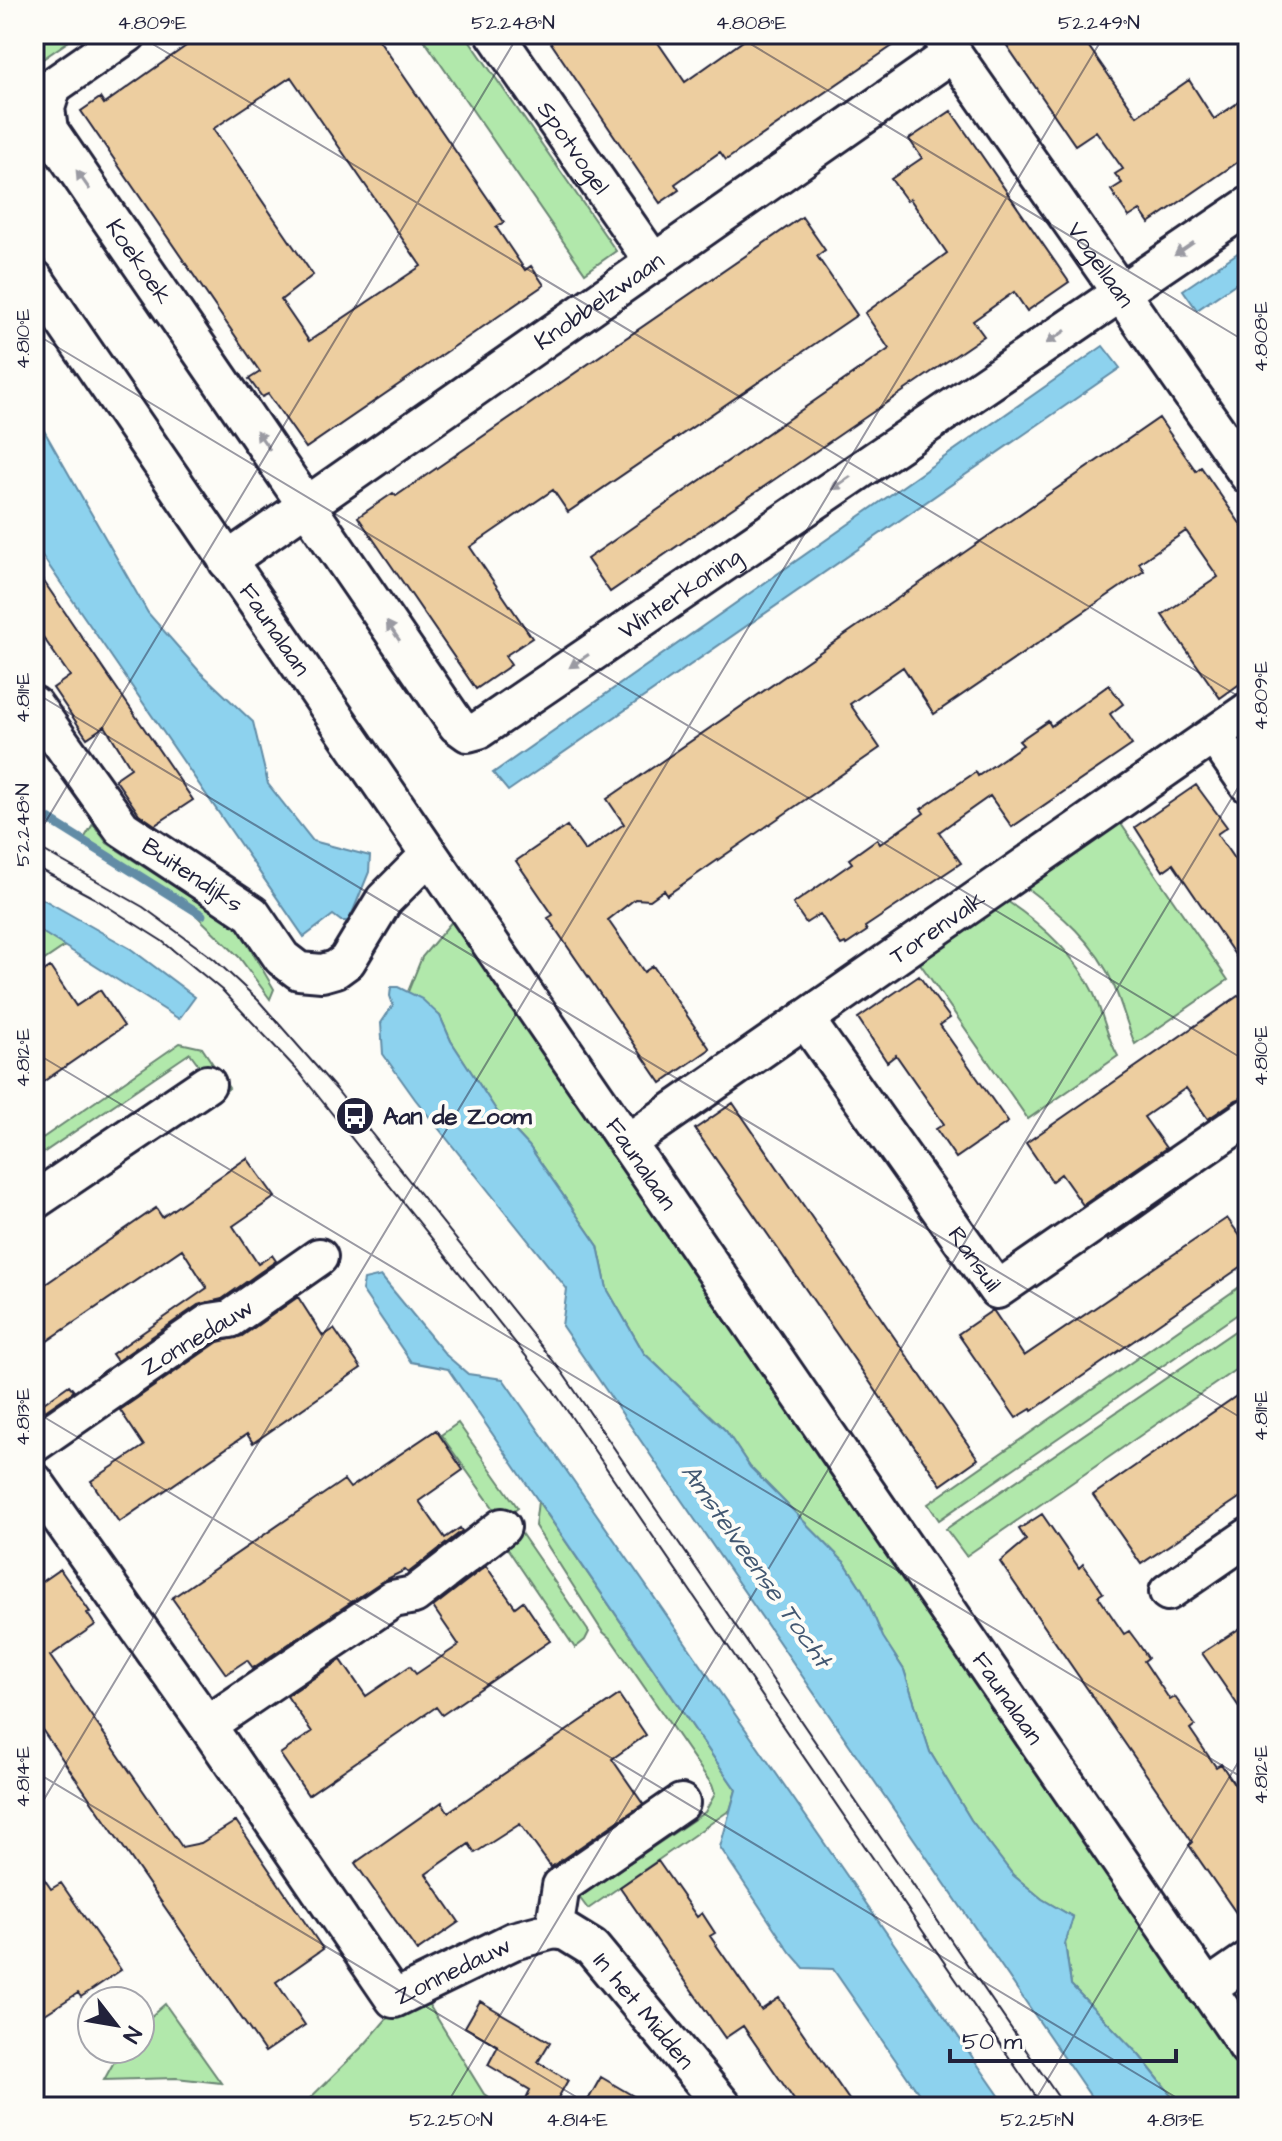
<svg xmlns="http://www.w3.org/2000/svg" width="1282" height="2141" font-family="'Architects Daughter',sans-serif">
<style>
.green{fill:#b1e8ab;stroke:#6a8573;stroke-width:2}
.water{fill:#8dd2ee;stroke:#628ca6;stroke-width:2}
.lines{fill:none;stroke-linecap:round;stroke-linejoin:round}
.stream{stroke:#628ca6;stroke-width:9}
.building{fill:#edcea0;stroke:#22223b;stroke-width:2;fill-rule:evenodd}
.street-casing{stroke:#22223b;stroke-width:42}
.street{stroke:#fdfcf7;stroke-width:36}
.tram{stroke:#22223b;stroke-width:2}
.oneway{fill:#9a9aa2}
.ticks{fill:none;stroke:#22223b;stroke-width:2;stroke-opacity:0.45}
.labels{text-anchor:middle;stroke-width:8;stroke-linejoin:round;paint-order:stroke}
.street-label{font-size:24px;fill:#22223b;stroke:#fdfcf7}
.poi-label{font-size:24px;font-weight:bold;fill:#22223b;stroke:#fdfcf7;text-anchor:start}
.water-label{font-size:26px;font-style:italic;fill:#425771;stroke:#fdfcf7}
.neatline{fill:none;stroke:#22223b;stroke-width:3}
.ticks-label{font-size:20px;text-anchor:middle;fill:#22223b}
</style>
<rect width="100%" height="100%" fill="#fdfcf7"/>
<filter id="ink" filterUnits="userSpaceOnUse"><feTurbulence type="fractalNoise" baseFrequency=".0125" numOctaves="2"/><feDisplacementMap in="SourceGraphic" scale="16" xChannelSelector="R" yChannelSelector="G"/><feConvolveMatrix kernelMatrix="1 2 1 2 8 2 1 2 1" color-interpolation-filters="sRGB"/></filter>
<g filter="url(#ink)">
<path class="green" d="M34 34H79L34 65Z
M420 34H465L616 251 585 273Z
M1119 821 1228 980 1135 1044C1127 1025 1122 1005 1114 986 1097 944 1059 912 1024 886Z
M93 824 107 843 238 928 274 989 270 999 239 957 196 915 82 842Z
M1007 901C1041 924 1075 954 1093 992 1103 1013 1106 1036 1118 1056L1028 1119 919 962Z
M464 907 1248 2046V2107H1181L1139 2055 1071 1985 1065 1943 1073 1917 1042 1899 1013 1875 971 1820 930 1752 904 1670 883 1638 863 1591 845 1563 750 1467 726 1431 644 1353 607 1289 598 1246 529 1146 498 1113 451 1041 440 1016 407 994 422 957Z
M34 927 65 946 34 967Z
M180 1043 202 1048 229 1088 221 1095 190 1053 34 1159V1144Z
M1248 1281V1307L939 1520 928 1504Z
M1248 1322V1361L966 1556 946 1529Z
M458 1423 518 1508 502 1520 441 1435Z
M538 1501 736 1790 730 1810 588 1909 579 1897 705 1812 715 1794 712 1785 611 1639 602 1631 535 1526Z
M521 1533 589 1632 585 1640 575 1648 505 1545Z
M408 1994 426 2000 484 2094 503 2107H323L307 2101 365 2044Z
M165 2004 221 2083 176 2078 104 2080 121 2049H140V2026Z"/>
<path class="water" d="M1248 246V275L1197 310 1183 290Z
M1103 346 1120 368 508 791 493 773Z
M34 413 148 613 200 672 253 722 268 784 313 841 370 856 369 872 349 921H341L333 915 304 937 34 544Z
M34 894 131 949 195 997 179 1019 34 927Z
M391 987H398L422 999 440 1016 451 1041 498 1113 529 1146 598 1246 607 1289 644 1353 726 1431 750 1467 845 1563 863 1591 883 1637 904 1670 930 1752 971 1820 1013 1875 1042 1899 1073 1917 1065 1944 1071 1985 1139 2055 1181 2107H1098L562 1326 567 1289 415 1099 383 1054 381 1023 393 1005 390 996Z
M381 1276 446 1355 468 1374 503 1379 1007 2107H928L833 1969 804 1968 790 1952 720 1847 736 1790 448 1369 411 1362 362 1290 364 1280Z"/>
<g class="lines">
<path class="stream" d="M34 810 202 915"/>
</g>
<path class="building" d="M203 34H375L504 222 496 227 525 270 531 266 544 285 306 448 268 394 262 397 249 379 260 372 81 111 100 98 104 104ZM291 77 421 266 309 341 281 300 313 275 213 129Z
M545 34H652L685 82 753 34H910L726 160 720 152 675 184 679 190 660 203Z
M999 34H1080L1137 116 1189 80 1214 119 1248 96V155L1149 223 1140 210 1129 217 1111 190 1122 183 1115 174 1123 169 1096 131 1075 145Z
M951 111 1069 282 1027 311 1014 292 973 321 984 336 610 592 587 559 889 349 865 313 947 253 910 199 907 201 891 179 922 158 909 139Z
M802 217 825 250 817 256 857 315 568 512 553 490 470 547 532 638 505 656 511 665 476 689 358 517 393 493 396 496Z
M1159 418 1196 471 1201 467 1248 535V678L1220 698 1162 615 1218 577 1186 531 1139 563 1144 571 934 714 903 667 850 704 880 748 667 895 664 890 650 900 635 899 608 920 644 972 653 966 710 1049 661 1083 548 918 553 915 516 861 567 826 585 851 624 824 607 799Z
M34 567 193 800 155 825 139 814 115 779 131 768 105 726 87 738 53 688 70 676 34 624Z
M1109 685 1123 704 1110 714 1132 745 1012 827 990 796 939 832 961 863 865 927 867 931 846 945 845 943 841 945 820 914 806 923 793 904 852 863 849 859 877 839 880 844 924 813 921 809 976 772 978 776 1023 745 1019 741 1048 721 1051 726Z
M1196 785 1227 827 1217 834 1248 879V974L1173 864 1163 871 1135 827Z
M50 967 76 1006 100 990 124 1026 34 1088V977Z
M919 976 950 1018 940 1025 1008 1122 956 1158 936 1129 944 1124 896 1055 887 1062 858 1018Z
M1248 989V1096L1236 1100 1208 1119 1186 1088 1144 1117 1166 1148 1083 1205 1061 1174 1052 1181 1026 1143Z
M733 1103 978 1459 941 1485 695 1129Z
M247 1158 275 1197 233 1226 258 1264 272 1255 276 1261 222 1299 198 1305 117 1361 112 1354 207 1288 182 1249 34 1350V1292L156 1208 162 1217Z
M1189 1183 1108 1241 1107 1239Z
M1227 1218 1248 1247V1262L1032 1411 1031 1409 1016 1418 958 1334 993 1310 1024 1356Z
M298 1297 323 1336 334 1329 361 1368 253 1443 247 1434 119 1522 91 1481 144 1446 120 1410 218 1342 242 1336Z
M69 1385 74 1391 45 1411 41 1405Z
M1248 1388V1492L1141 1564 1093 1495Z
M436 1430 463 1470 419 1501 445 1538 460 1528 462 1531 408 1573 405 1570 381 1582 253 1668 247 1660 226 1674 172 1598 344 1480 350 1488Z
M1042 1514 1079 1568 1083 1564 1093 1578 1103 1593 1098 1596 1124 1634 1129 1631 1138 1643 1148 1658 1144 1661 1170 1700 1175 1697 1195 1725 1190 1729 1216 1767 1221 1764 1235 1785 1248 1776V1930L1189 1845 1192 1842 1166 1803 1000 1562 1026 1540 1019 1529Z
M486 1566 515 1607 523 1601 550 1641 442 1715 436 1707 308 1795 280 1754 312 1732 287 1696 341 1660 366 1696 410 1666 416 1674 459 1645 433 1607Z
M60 1569 90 1612 87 1613 95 1625 50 1656 182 1847 201 1843 236 1821 323 1949 276 1982 305 2025 265 2052 34 1718V1587Z
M1248 1623V1720L1202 1653Z
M619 1695 646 1735 612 1759 643 1804 551 1867 520 1824 475 1853 469 1844 426 1874 459 1922 417 1951 355 1863 442 1802 448 1812Z
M658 1861 697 1917 702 1913 715 1933 710 1936 761 2010 779 1998 854 2107H799L743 2026 725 2038 620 1887Z
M34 1864 51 1889 61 1883 121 1970 81 1997 78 1993 34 2021Z
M480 2001 550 2042 538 2062 568 2080 553 2107H522L530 2090 488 2065 498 2046 465 2027Z
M601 2077 652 2107H584Z"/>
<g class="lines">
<defs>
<g id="street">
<path id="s1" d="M128 34 53 86 46 108 49 130 457 725 468 733 479 730 1248 206"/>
<path id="s2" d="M495 34 654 263"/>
<path id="s3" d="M953 53 1248 475"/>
<path id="s4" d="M34 278 1248 2048"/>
<path id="s5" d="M227 561 953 53 940 34"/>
<path id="s6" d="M34 705 122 828 252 914 282 958 299 971 322 973 336 969 347 961 384 900 428 856"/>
<path d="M1214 735 1248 784"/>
<path id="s7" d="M805 1019 997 1290 1248 1117"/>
<path id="s8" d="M627 1143 1248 711"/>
<path d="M34 1201 207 1084"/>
<path d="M34 1444 210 1322 230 1319 319 1257"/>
<path id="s9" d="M34 1481 207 1725 394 1999 513 1941 554 1930 561 1886 681 1803"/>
<path d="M1168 1592 1248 1537"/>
<path d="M207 1725 393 1599 414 1595 502 1527"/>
<path id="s10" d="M554 1930 566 1932 592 1948 724 2107"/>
<path d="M1206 1989 1248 1960"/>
</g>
</defs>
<use href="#street" class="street-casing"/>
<use href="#street" class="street"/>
<path class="tram" d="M34 845 143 907 214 959 258 1000 336 1089 562 1372 1065 2107
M34 866 94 898 162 941 223 991 298 1071 553 1390 1043 2107"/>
</g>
<defs><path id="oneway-solid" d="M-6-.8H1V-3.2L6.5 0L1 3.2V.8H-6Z" transform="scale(2)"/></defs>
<g class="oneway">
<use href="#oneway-solid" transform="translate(83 180) rotate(-125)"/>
<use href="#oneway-solid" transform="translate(1184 249) rotate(146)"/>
<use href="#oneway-solid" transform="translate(1056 337) rotate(146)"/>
<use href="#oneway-solid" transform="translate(263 440) rotate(-125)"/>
<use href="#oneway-solid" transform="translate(841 483) rotate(146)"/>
<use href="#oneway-solid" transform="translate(393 631) rotate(-124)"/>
<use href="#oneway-solid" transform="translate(579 661) rotate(146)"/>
</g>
</g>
<path class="ticks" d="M136 34 1248 702M734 34 1248 343M34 333 1248 1062M34 692 1248 1422M34 841 519 34M34 1052 1248 1781M34 1411 1192 2107M34 1771 593 2107M34 1816 1105 34M445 2107 1248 771M1031 2107 1248 1746"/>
<defs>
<symbol id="bus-disc" viewBox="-11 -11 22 22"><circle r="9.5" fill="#22223b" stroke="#fdfcf7"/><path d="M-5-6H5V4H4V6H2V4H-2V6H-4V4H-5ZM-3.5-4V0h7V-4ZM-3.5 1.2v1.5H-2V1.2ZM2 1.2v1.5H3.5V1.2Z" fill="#fff"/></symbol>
</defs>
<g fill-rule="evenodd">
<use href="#bus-disc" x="333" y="1094" width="44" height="44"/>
</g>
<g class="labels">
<g class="street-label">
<text dy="8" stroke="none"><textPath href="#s2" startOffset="138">Spotvogel</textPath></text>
<text dy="8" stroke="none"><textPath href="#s1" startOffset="296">Koekoek</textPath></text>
<text dy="8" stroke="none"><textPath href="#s3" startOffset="258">Vogellaan</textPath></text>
<text dy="8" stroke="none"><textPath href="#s5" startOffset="454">Knobbelzwaan</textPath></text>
<text dy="8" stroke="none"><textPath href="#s1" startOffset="1126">Winterkoning</textPath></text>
<text dy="8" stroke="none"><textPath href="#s4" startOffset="426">Faunalaan</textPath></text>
<text dy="8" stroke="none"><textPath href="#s6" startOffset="236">Buitendijks</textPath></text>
<text dy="8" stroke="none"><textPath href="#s8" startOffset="378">Torenvalk</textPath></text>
<text dy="8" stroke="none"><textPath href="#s4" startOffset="1074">Faunalaan</textPath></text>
<text dy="8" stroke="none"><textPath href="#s7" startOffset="294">Ransuil</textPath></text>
<text transform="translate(197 1337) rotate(-31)" y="8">Zonnedauw</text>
<text dy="8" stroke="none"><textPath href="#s4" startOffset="1722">Faunalaan</textPath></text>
<text dy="8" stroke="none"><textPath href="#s9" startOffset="696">Zonnedauw</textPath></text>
<text dy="8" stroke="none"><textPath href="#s10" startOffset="124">In het Midden</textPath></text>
</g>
<g class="poi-label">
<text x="383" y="1124">Aan de Zoom</text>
</g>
<g class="water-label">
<text transform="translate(757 1565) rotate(55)" y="9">Amstelveense Tocht</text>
</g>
</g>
<rect width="1282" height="2141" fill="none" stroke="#fdfcf7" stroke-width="88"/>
<g transform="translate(116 2025) rotate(121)"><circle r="38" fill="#fdfcf7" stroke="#a5a5ac" stroke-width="2"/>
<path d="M0-6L14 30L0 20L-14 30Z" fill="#22223b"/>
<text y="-12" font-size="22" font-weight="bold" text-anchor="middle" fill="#22223b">N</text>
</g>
<path d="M950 2049v12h226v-12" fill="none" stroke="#22223b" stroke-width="4"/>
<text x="962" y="2049" font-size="24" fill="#22223b" stroke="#fdfcf7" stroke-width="6" paint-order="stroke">50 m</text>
<rect x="44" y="44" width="1194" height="2053" class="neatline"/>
<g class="ticks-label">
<text x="152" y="29">4.809°E</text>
<text x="513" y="29">52.248°N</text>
<text x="751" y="29">4.808°E</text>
<text x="1099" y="29">52.249°N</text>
<text transform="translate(1260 337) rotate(-90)" y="7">4.808°E</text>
<text transform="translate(22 339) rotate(-90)" y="7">4.810°E</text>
<text transform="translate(1260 696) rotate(-90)" y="7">4.809°E</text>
<text transform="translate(22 698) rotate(-90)" y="7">4.811°E</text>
<text transform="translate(22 825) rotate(-90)" y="7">52.248°N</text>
<text transform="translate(1260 1056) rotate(-90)" y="7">4.810°E</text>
<text transform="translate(22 1058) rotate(-90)" y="7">4.812°E</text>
<text transform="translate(1260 1416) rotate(-90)" y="7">4.811°E</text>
<text transform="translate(22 1417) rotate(-90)" y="7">4.813°E</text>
<text transform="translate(1260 1775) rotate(-90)" y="7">4.812°E</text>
<text transform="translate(22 1777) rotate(-90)" y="7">4.814°E</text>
<text x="451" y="2126">52.250°N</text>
<text x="577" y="2126">4.814°E</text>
<text x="1037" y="2126">52.251°N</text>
<text x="1175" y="2126">4.813°E</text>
</g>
</svg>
